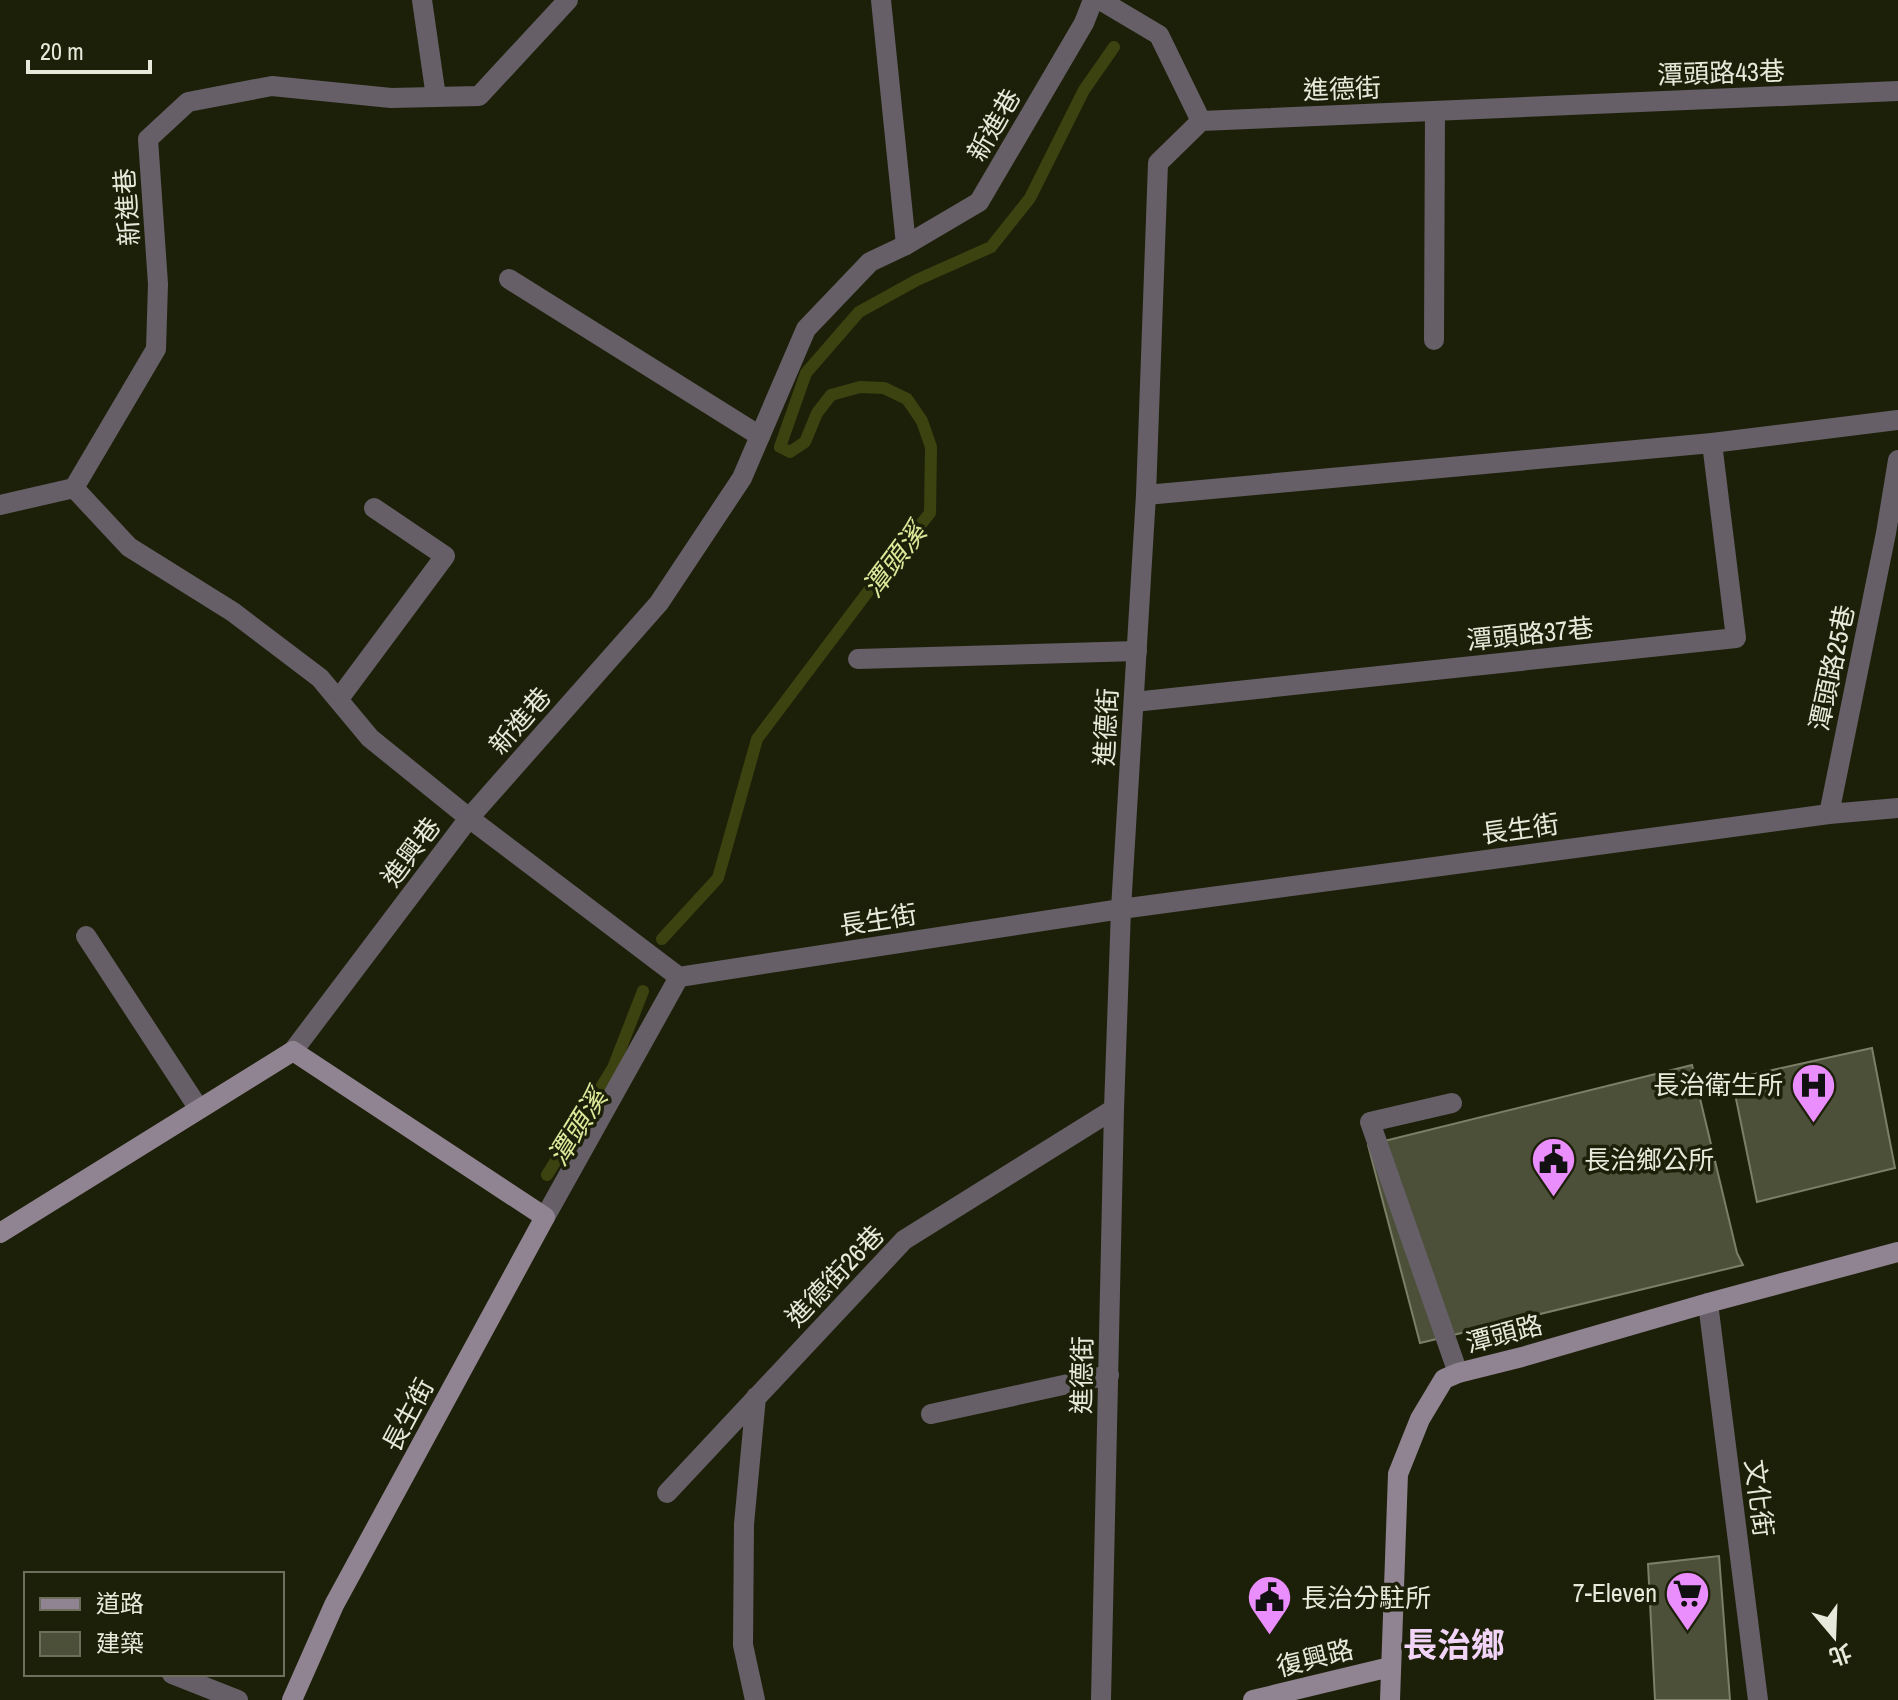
<svg xmlns="http://www.w3.org/2000/svg" width="1898" height="1700" font-family="'Archivo Narrow','Noto Sans TC',sans-serif">
<style>
.lines{fill:none;stroke-linecap:round;stroke-linejoin:round}
.stream{stroke:#3c4210;stroke-width:12}
.building{fill:#4c5038;stroke:#7a7f65;stroke-width:2}
.lane{stroke:#665f68;stroke-width:20}
.street{stroke:#665f68;stroke-width:20}
.secondary{stroke:#908492;stroke-width:20}
.labels{text-anchor:middle;stroke-width:7;stroke-linejoin:round;paint-order:stroke}
.street-label{font-size:26px;fill:#e7e9db;stroke:#1d2009}
.poi-label{font-size:26px;fill:#e7e9db;stroke:#1d2009;text-anchor:end}
.water-label{font-size:28px;font-style:italic;fill:#dce89a;stroke:#1d2009}
.district-label{font-size:34px;font-weight:bold;fill:#f3d4f9;stroke:#1d2009}
</style>
<rect width="100%" height="100%" fill="#1d2009"/>
<g class="lines">
<path class="stream" d="M662 939 718 878 757 739 891 561 930 513 931 447 922 421 907 399 884 388 860 387 831 395 817 413 805 442 790 452 780 447 806 373 859 312 917 280 991 247 1030 198 1084 90 1114 47
M547 1175 613 1068 643 991"/>
</g>
<path class="building" d="M1872 1048 1895 1168 1757 1202 1732 1079Z
M1692 1065 1737 1253 1743 1265 1420 1343 1368 1145Z
M1719 1556 1730 1700H1655L1648 1564Z"/>
<g class="lines">
<path class="lane" d="M422 0 436 97
M881 0 906 245
M509 279 760 436
M1434 340 1435 111
M74 488 156 349 158 284 148 139 188 102 272 86 391 98 479 96 568 0
M0 505 74 488 129 547 233 612 320 678 370 738 469 818
M858 659 1137 651
M338 700 445 556 374 508
M1134 702 1736 638 1712 443
M86 936 199 1109
M1452 1103 1370 1122 1458 1373
M931 1414 1109 1375
M667 1493 904 1240 1114 1109
M172 1674 238 1700
M755 1700 743 1645 744 1524 756 1397"/>
<path class="street" d="M1100 0 1159 35 1201 121
M1146 495 1712 443 1898 420
M1829 814 1886 533 1898 460
M469 818 679 977
M293 1051 469 818 659 603 742 478 806 329 870 262 906 245 979 202 1084 23 1093 0
M545 1217 679 977 1121 909 1829 814 1898 808
M1708 1303 1758 1700
M1101 1700 1114 1109 1121 909 1146 495 1158 163 1201 121 1898 91"/>
<path class="secondary" d="M0 1233 293 1051 545 1217 334 1605 292 1700
M1253 1700 1390 1667
M1390 1700 1398 1474 1420 1419 1444 1379 1458 1373 1522 1357 1708 1303 1898 1252"/>
</g>
<defs>
<symbol id="hospital-pin" viewBox="-11 -11 22 30"><path d="M0 17L-7.5 6A9.5 9.5 0 1 1 7.5 6Z" fill="#ea8dfd" stroke="#1d2009"/><path d="M-5-5h3v3.5h4V-5h3V5h-3V1.5h-4V5h-3Z" fill="#111"/></symbol>
<symbol id="civic-pin" viewBox="-11 -11 22 30"><path d="M0 17L-7.5 6A9.5 9.5 0 1 1 7.5 6Z" fill="#ea8dfd" stroke="#1d2009"/><path d="M-.6-6.5H3V-4.5H.6V-3L4-1V1h2V6H-6V1h2V-1L-.6-3ZM-1.2 2.5V6h2.4V2.5Z" fill="#111"/></symbol>
<symbol id="supermarket-pin" viewBox="-11 -11 22 30"><path d="M0 17L-7.5 6A9.5 9.5 0 1 1 7.5 6Z" fill="#ea8dfd" stroke="#1d2009"/><path d="M-6-5.5h2.5l.6 2H6L4.5 2H-2.5L-4.4-4H-6ZM-1.5 3.2a1.3 1.3 0 1 0 .1 0ZM3 3.2a1.3 1.3 0 1 0 .1 0Z" fill="#111"/></symbol>
</defs>
<g fill-rule="evenodd">
<use href="#hospital-pin" x="1788" y="1060" width="51" height="69"/>
<use href="#civic-pin" x="1528" y="1134" width="51" height="69"/>
<use href="#supermarket-pin" x="1662" y="1568" width="51" height="69"/>
<use href="#civic-pin" x="1244" y="1572" width="51" height="69"/>
</g>
<g class="labels">
<g class="street-label">
<text transform="translate(1721 73) rotate(-2)" y="9">潭頭路43巷</text>
<text transform="translate(1342 89) rotate(-2)" y="9">進德街</text>
<text transform="translate(994 125) rotate(-60)" y="9">新進巷</text>
<text transform="translate(127 207) rotate(-94)" y="9">新進巷</text>
<text transform="translate(1530 634) rotate(-6)" y="9">潭頭路37巷</text>
<text transform="translate(1832 668) rotate(-78)" y="9">潭頭路25巷</text>
<text transform="translate(520 721) rotate(-49)" y="9">新進巷</text>
<text transform="translate(1106 727) rotate(-87)" y="9">進德街</text>
<text transform="translate(1520 829) rotate(-8)" y="9">長生街</text>
<text transform="translate(411 852) rotate(-53)" y="9">進興巷</text>
<text transform="translate(878 920) rotate(-9)" y="9">長生街</text>
<text transform="translate(835 1276) rotate(-46)" y="9">進德街26巷</text>
<text transform="translate(1504 1334) rotate(-15)" y="9">潭頭路</text>
<text transform="translate(1082 1375) rotate(-89)" y="9">進德街</text>
<text transform="translate(408 1415) rotate(-62)" y="9">長生街</text>
<text transform="translate(1759 1498) rotate(83)" y="9">文化街</text>
<text transform="translate(1315 1658) rotate(-14)" y="9">復興路</text>
</g>
<g class="poi-label">
<text x="1783" y="1094">長治衛生所</text>
<text x="1584" y="1169" text-anchor="start">長治鄉公所</text>
<text x="1657" y="1602">7-Eleven</text>
<text x="1301" y="1607" text-anchor="start">長治分駐所</text>
</g>
<g class="water-label">
<text transform="translate(894 560) rotate(-53)" y="10">潭頭溪</text>
<text transform="translate(577 1127) rotate(-58)" y="10">潭頭溪</text>
</g>
<g class="district-label">
<text x="1454" y="1657">長治鄉</text>
</g>
</g>
<rect x="24" y="1572" width="260" height="104" fill="#1d2009" stroke="#6e705d" stroke-width="2"/>
<rect x="40" y="1598" width="40" height="12" fill="#908492" stroke="#6e705d" stroke-width="2"/>
<text x="96" y="1612" font-size="24" fill="#e7e9db">道路</text>
<rect x="40" y="1632" width="40" height="24" fill="#4c5038" stroke="#6e705d" stroke-width="2"/>
<text x="96" y="1652" font-size="24" fill="#e7e9db">建築</text>
<g transform="translate(1834 1636) rotate(161)" stroke="#1d2009" stroke-width="6" paint-order="stroke">
<path d="M0-6L14 30L0 20L-14 30Z" fill="#e7e9db"/>
<text y="-12" font-size="22" font-weight="bold" text-anchor="middle" fill="#e7e9db">北</text>
</g>
<path d="M28 60v12h122v-12" fill="none" stroke="#e7e9db" stroke-width="4"/>
<text x="40" y="60" font-size="24" fill="#e7e9db" stroke="#1d2009" stroke-width="6" paint-order="stroke">20 m</text>
</svg>
